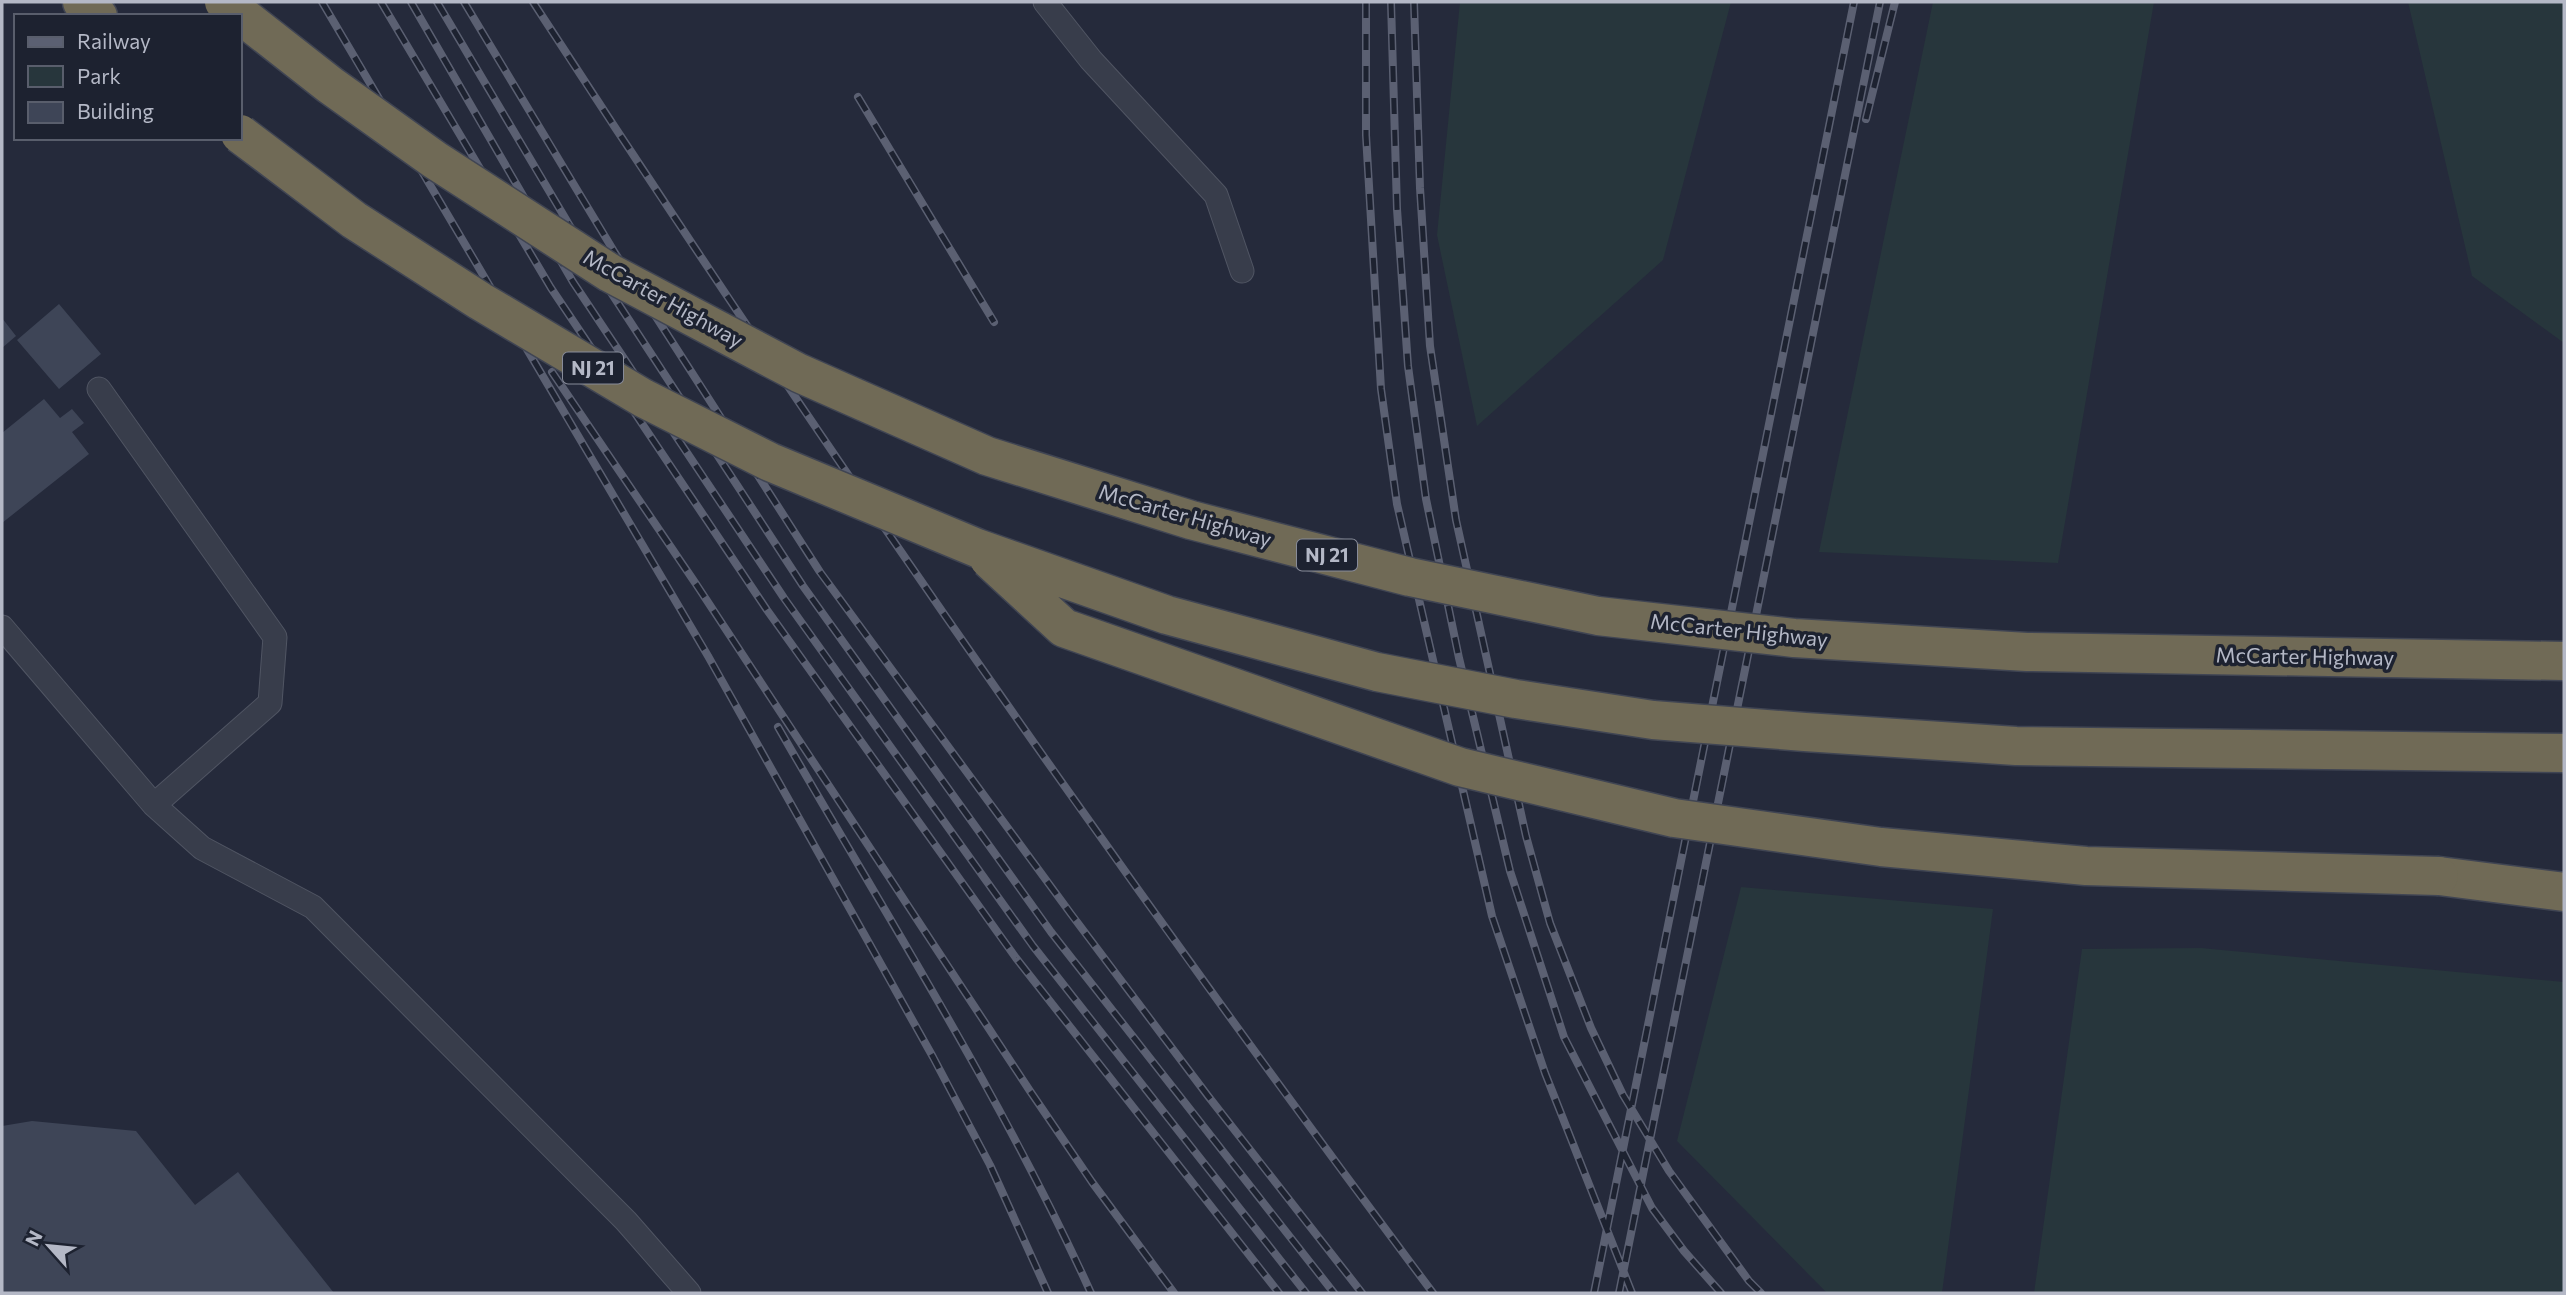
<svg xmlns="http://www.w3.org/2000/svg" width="2566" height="1295" font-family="Commissioner,sans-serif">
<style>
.green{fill:#27363c}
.building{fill:#3e4557}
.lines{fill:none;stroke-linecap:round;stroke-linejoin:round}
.lane-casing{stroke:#505563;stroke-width:25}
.highway-casing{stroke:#404553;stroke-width:41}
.lane{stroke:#383d4b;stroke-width:23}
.highway{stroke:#706a56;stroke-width:38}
.rail-casing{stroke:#5b6072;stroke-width:8}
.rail{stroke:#1d2230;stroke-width:5;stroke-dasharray:16;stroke-linecap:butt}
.highway-bridge-casing{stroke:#404553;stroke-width:41;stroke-linecap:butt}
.highway-bridge{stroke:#706a56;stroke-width:38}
.labels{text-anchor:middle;stroke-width:7;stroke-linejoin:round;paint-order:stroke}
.shield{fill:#1d2230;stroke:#878b99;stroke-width:2}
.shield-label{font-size:19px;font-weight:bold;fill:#b4b8c6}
.street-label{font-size:21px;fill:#b4b8c6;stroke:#1d2230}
</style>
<rect width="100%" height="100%" fill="#252a3b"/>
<path class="green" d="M1460 2H1731L1663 260 1477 426 1437 235Z
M1933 2H2154L2058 563 1819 552Z
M2408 2H2564V343L2472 276Z
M1741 887 1993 909 1942 1293H1827L1677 1141Z
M2201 948 2564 982V1293H2034L2082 949Z"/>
<path class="building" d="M59 304 101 354 59 389 17 340Z
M2 318 16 336 2 348Z
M44 399 60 418 72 409 84 423 72 432 89 454 2 523V433Z
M32 1121 136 1131 195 1205 238 1172 334 1293H2V1126Z"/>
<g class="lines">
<defs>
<path id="lane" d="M1045 2 1091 60 1216 195 1242 271
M99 389 275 637 270 703 154 805
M2 627 154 805 202 848 313 907 626 1221 689 1293"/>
<path id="highway" d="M82 2 98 16
M2439 876 2564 892"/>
</defs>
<use href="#lane" class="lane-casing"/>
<use href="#highway" class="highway-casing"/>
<use href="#lane" class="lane"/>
<use href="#highway" class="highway"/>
<defs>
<path id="rail" d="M322 2 708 656 933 1057 990 1165 1048 1293
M381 2 551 288 767 610 1016 958 1279 1293
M411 2 573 282 784 598 1033 946 1306 1293
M437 2 593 265 803 586 1051 932 1334 1293
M464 2 615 253 820 572 1071 914 1208 1096 1362 1293
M533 2C819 442 1119 873 1433 1293
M1366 2V135L1381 389 1397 504 1492 916 1545 1073 1632 1293
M1391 2 1397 209 1408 366 1426 499 1459 658 1510 871 1564 1037 1652 1208 1684 1251 1721 1293
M1414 2 1420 188 1430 346 1456 520 1526 836 1550 923 1591 1028 1623 1095 1669 1171 1749 1281 1761 1293
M858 97 994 322
M1866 119 1895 2
M552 372 696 584 1030 1091 1092 1182 1174 1293
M778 727C885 914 1002 1097 1091 1293
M1594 1293 1854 2
M1619 1293 1880 2"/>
</defs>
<use href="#rail" class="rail-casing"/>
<use href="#rail" class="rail"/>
<defs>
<path id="highway-bridge" d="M224 2 330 85 435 160 610 273 799 373 987 456 1191 520 1410 577 1598 616 1794 638 2027 652 2564 661
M240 134 354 220 480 301 643 398 770 462 977 548 1167 615 1377 672 1516 699 1653 720 1805 732 2016 746 2564 753
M989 559 1064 628 1460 767 1674 818 1881 847 2086 866 2439 876"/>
</defs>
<use href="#highway-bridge" class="highway-bridge-casing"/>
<use href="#highway-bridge" class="highway-bridge"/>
</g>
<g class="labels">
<g class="shield">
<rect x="563" y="352.5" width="60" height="31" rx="5"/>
<rect x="1297" y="539.5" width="60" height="31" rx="5"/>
</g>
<g class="shield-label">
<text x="593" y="375">NJ 21</text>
<text x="1327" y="562">NJ 21</text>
</g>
<g class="street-label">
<text transform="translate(663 299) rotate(29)" y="7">McCarter Highway</text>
<text transform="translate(1185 516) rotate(16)" y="7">McCarter Highway</text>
<text transform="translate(1739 631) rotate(6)" y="7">McCarter Highway</text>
<text transform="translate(2305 657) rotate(1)" y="7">McCarter Highway</text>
</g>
</g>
<rect width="2566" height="1295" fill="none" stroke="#b4b8c6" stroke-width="7"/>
<rect x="14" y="14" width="228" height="126" fill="#1d2230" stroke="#595e6c" stroke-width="2"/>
<rect x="28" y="37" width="35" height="10" fill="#5b6072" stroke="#595e6c" stroke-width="2"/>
<text x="77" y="49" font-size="21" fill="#b4b8c6">Railway</text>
<rect x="28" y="66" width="35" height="21" fill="#27363c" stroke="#595e6c" stroke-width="2"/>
<text x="77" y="84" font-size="21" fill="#b4b8c6">Park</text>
<rect x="28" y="102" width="35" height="21" fill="#3e4557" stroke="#595e6c" stroke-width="2"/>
<text x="77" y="119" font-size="21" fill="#b4b8c6">Building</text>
<g transform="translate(49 1246) rotate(297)" stroke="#1d2230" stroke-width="5" paint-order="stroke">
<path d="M0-5L12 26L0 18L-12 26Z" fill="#b4b8c6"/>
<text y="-10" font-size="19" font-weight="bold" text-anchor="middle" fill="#b4b8c6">N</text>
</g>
</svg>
